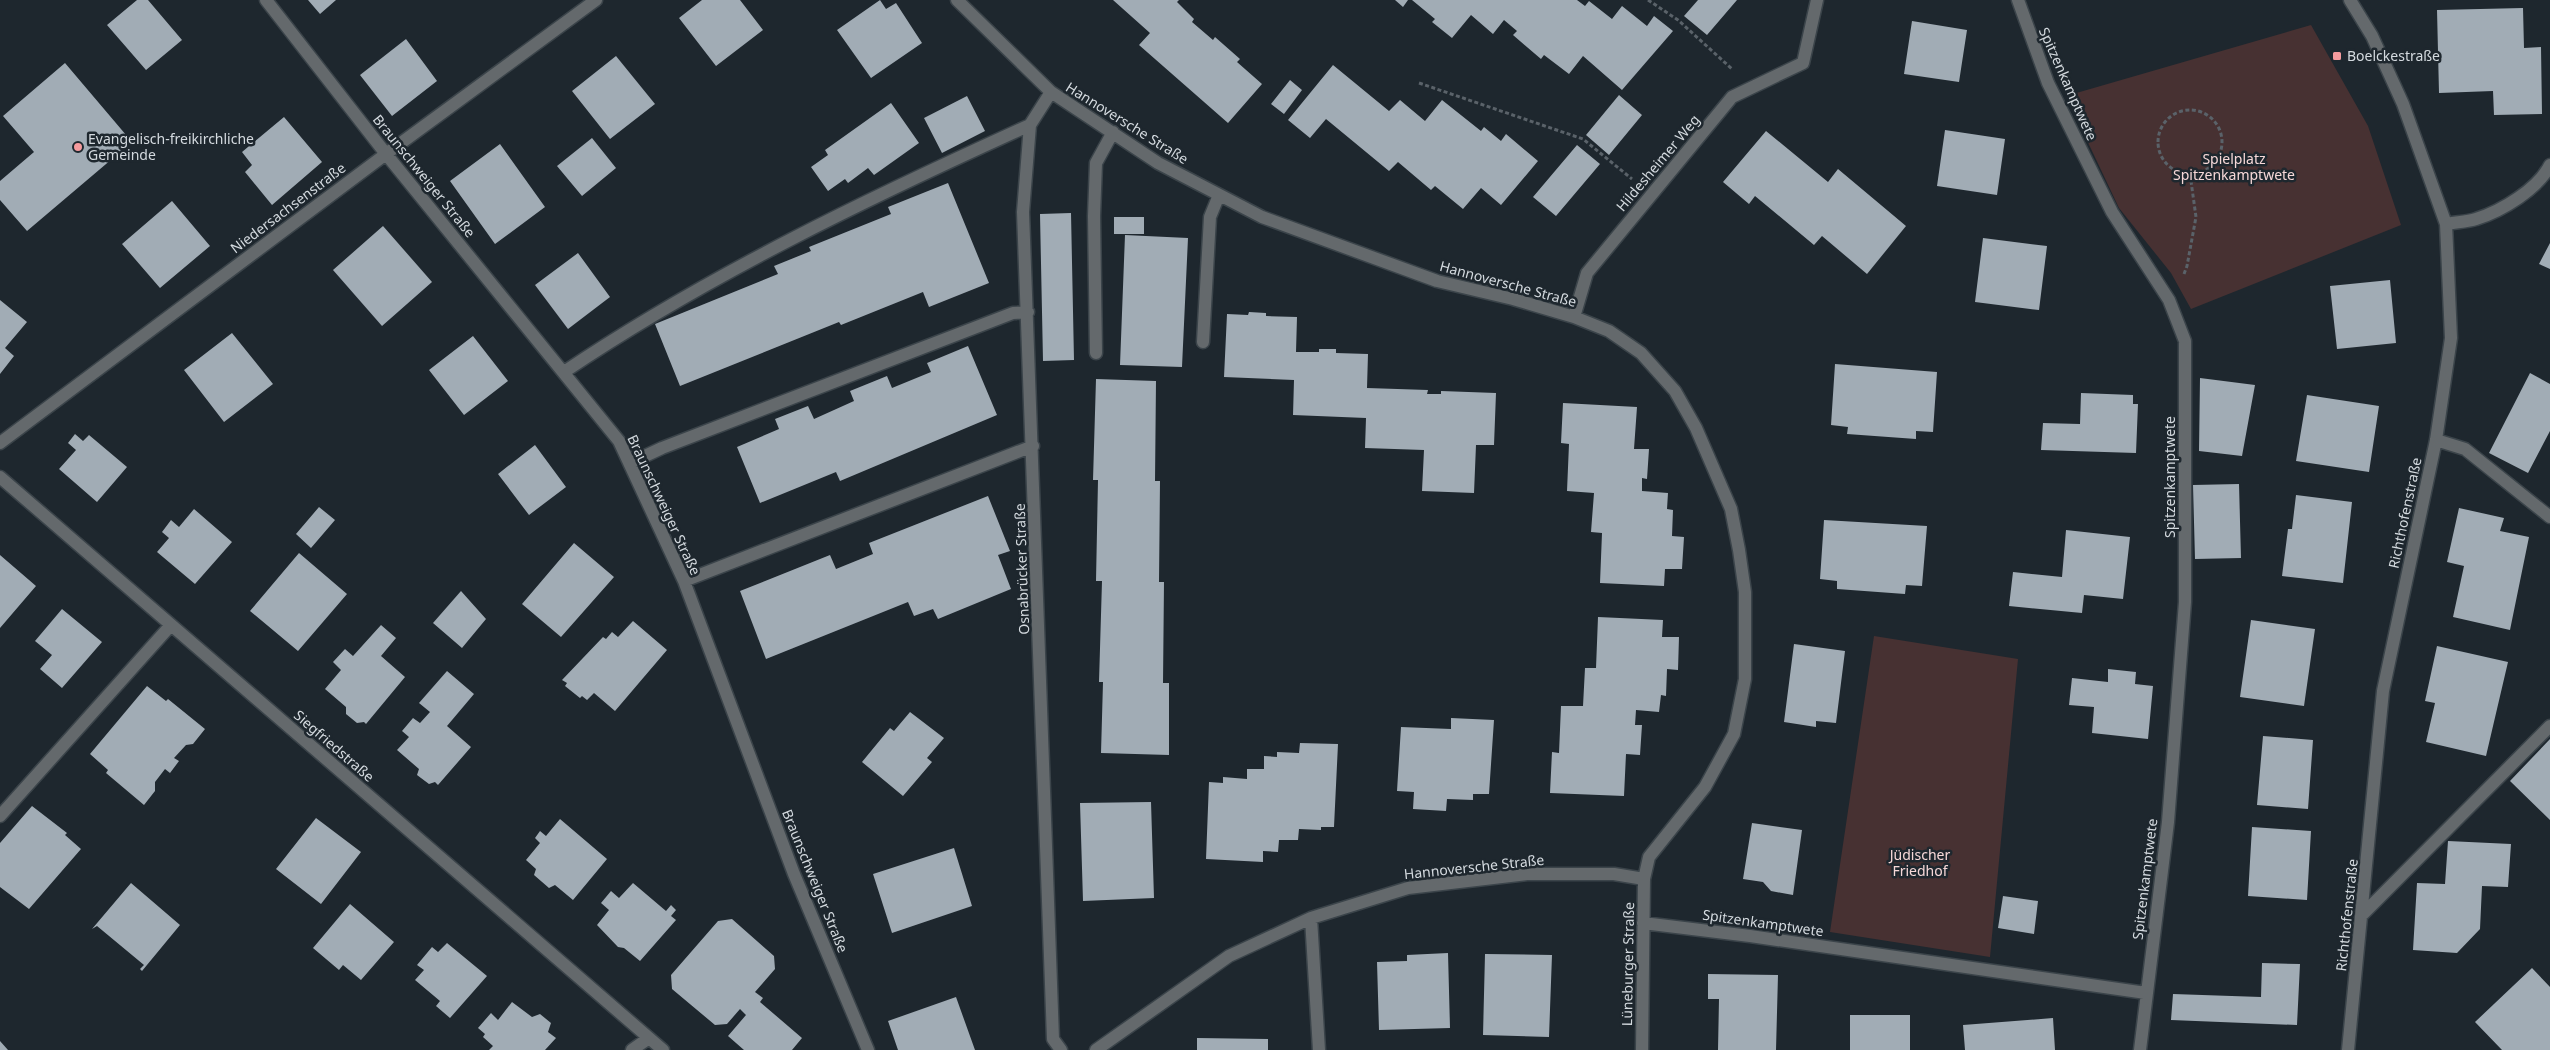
<svg xmlns="http://www.w3.org/2000/svg" width="2550" height="1050" font-family="'Noto Sans',sans-serif">
<style>
.green{fill:#473132}
.building{fill:#a1acb5}
.lines{fill:none;stroke-linecap:round;stroke-linejoin:round}
.minor-casing{stroke:#3b444a;stroke-width:15}
.path{stroke:#5a6269;stroke-width:3;stroke-dasharray:4 2.5;stroke-linecap:butt}
.minor{stroke:#64696c;stroke-width:12}
.poi-dot{fill:#f59b9e;stroke:#1e272e;stroke-width:2}
.labels{text-anchor:middle;stroke-width:5;stroke-linejoin:round;paint-order:stroke}
.poi-label{font-size:14px;fill:#d4dadf;stroke:#1e272e;text-anchor:start}
.street-label{font-size:14px;fill:#d4dadf;stroke:#1e272e}
.park-label{font-size:14px;fill:#f6d8d8;stroke:#1e272e}
</style>
<rect width="100%" height="100%" fill="#1e272e"/>
<path class="green" d="M2311 25 2368 126 2401 225 2191 309 2171 273 2119 208 2066 96Z
M1874 636 2018 659 1990 957 1830 932Z"/>
<path class="building" d="M137 0H148L182 40 146 70 107 25Z
M308 0H336L320 14Z
M702 0H740L763 30 716 66 679 18Z
M880 0 886 9 896 3 922 43 871 78 837 30Z
M1113 0H1179L1177 2 1194 19 1192 22 1213 40 1215 37 1240 59 1237 62 1262 84 1228 123 1139 45 1150 33Z
M1395 0H1408L1403 7Z
M1412 0H1577L1585 6 1589 1 1612 19 1622 6 1647 26 1654 16 1673 31 1622 90 1583 56 1569 74 1544 55 1541 59 1513 35 1517 31 1504 20 1493 34 1471 15 1452 38 1432 22 1435 19Z
M1698 0H1737L1707 35 1684 16Z
M2523 8 2524 48 2541 47 2542 114 2494 115 2493 91 2439 93 2437 10Z
M1912 21 1967 30 1959 82 1904 74Z
M406 39 437 81 392 116 360 75Z
M616 56 655 104 610 139 572 91Z
M65 63 132 142 27 231 0 200V181L34 152 3 116Z
M1333 65 1389 111 1400 100 1425 121 1442 100 1481 131 1484 127 1501 141 1506 134 1538 161 1501 205 1481 188 1463 209 1435 186 1431 190 1398 162 1389 171 1326 119 1310 138 1288 120Z
M1290 80 1302 90 1284 114 1271 104Z
M1619 95 1642 115 1609 155 1586 135Z
M967 96 985 131 942 153 924 118Z
M891 103 919 143 874 175 868 168 848 183 845 179 828 191 811 167 828 155 825 150Z
M284 117 322 162 272 205 245 172 252 165 242 152Z
M1945 130 2005 139 1997 195 1937 186Z
M1766 131 1828 182 1838 169 1906 226 1867 274 1822 236 1814 245 1755 196 1749 204 1723 182Z
M592 138 616 168 582 196 557 166Z
M500 144 545 207 495 244 450 181Z
M1577 145 1600 164 1556 216 1533 197Z
M948 183 989 283 929 307 923 292 841 325 839 322 680 386 655 324 778 274 774 266 811 251 809 247 891 214 888 207Z
M172 201 210 246 160 288 122 244Z
M1071 213 1074 360 1043 361 1040 214Z
M1114 217H1144V234H1114Z
M383 226 432 282 382 326 333 270Z
M1125 235 1188 238 1182 367 1120 365Z
M1983 238 2047 246 2039 310 1975 302Z
M2550 243V269L2539 264Z
M578 253 610 297 568 329 535 285Z
M2390 280 2396 343 2337 349 2330 286Z
M0 300 27 322 5 348 14 356 0 374Z
M1249 312 1266 313V316L1297 317 1296 352H1319V349H1336V353L1368 354 1367 388 1428 390 1427 394H1441V391L1496 393 1494 445H1476L1474 493 1422 491 1424 450 1365 448 1366 418 1293 415 1294 380 1224 377 1227 314 1248 315Z
M232 333 273 384 224 422 184 370Z
M473 336 508 381 464 415 429 370Z
M968 346 997 415 840 481 836 472 760 503 737 447 779 429 775 419 808 406 814 419 854 401 850 391 887 376 892 388 931 372 927 363Z
M1835 364 1937 372 1933 432 1916 431V439L1847 434 1848 427 1831 425Z
M2530 373 2550 384V431L2528 473 2489 453Z
M2200 378 2255 385 2242 456 2199 451Z
M1096 379 1156 381 1155 481H1160L1159 582H1164L1163 683H1169V755L1101 753 1103 682H1099L1102 581H1096L1098 480H1093Z
M2081 393 2133 395V404H2138L2136 453 2041 450 2043 423 2080 424Z
M2307 395 2379 406 2369 472 2296 461Z
M1563 403 1637 407 1634 449H1649L1647 479 1642 478V491L1668 493 1667 509 1673 510 1672 536 1684 537 1682 569H1665L1664 586 1600 583 1602 533 1591 532 1594 493 1567 491 1569 444 1561 443Z
M75 434 83 441 89 435 127 467 97 502 59 469 76 450 68 443Z
M535 445 566 487 529 515 498 474Z
M2239 484 2241 558 2195 559 2193 485Z
M2296 495 2352 502 2343 583 2282 576 2288 529H2292Z
M988 496 1010 551 998 555 1011 589 938 619 933 609 914 616 908 602 766 659 740 591 830 555 836 569 873 554 869 543Z
M319 507 335 520 311 548 296 534Z
M2459 508 2504 518 2500 531 2529 537 2510 630 2453 617 2464 566 2447 562Z
M194 509 232 542 195 584 157 552 169 538 162 532 171 520 179 527Z
M1824 520 1927 526 1922 586 1906 585 1905 594 1837 589V581L1820 579Z
M2066 530 2130 537 2123 599 2084 595 2082 613 2009 606 2013 572 2062 577Z
M574 543 614 577 561 637 522 604Z
M299 553 347 594 298 651 250 611Z
M0 555 36 586 0 628Z
M461 591 486 619 462 648 433 623Z
M62 609 102 642 62 688 40 669 52 655 35 641Z
M1598 617 1663 620 1662 637H1679L1678 670 1667 669 1666 696 1661 695 1659 712 1636 710 1635 725H1642L1640 755 1626 754 1624 796 1550 793 1552 752 1559 753 1561 706H1583L1585 668H1596Z
M2251 620 2315 629 2304 706 2240 697Z
M633 621 667 650 615 711 594 693 587 700 582 696 580 698 565 686 567 683 562 680 603 637 606 639 612 632 618 637Z
M381 625 396 638 381 656 405 677 366 724 364 722 357 723 346 714V707L325 689 341 670 333 662 345 649 353 656Z
M1794 644 1845 651 1836 723 1816 721V727L1784 722Z
M2437 646 2508 662 2486 756 2426 742 2435 703 2425 701Z
M2108 669 2136 672 2135 684 2153 686 2148 739 2092 733 2094 707 2069 705 2072 678 2108 682Z
M447 671 474 694 447 726 471 747 438 785 435 782 429 784 417 775 419 769 397 750 409 737 402 731 413 718 420 723 430 712 419 703Z
M147 686 166 701 168 699 205 729 193 744 186 745 174 758 179 761 170 773 165 769 155 782V791L144 805 106 773 108 770 90 754Z
M910 712 944 738 927 758 932 762 903 796 862 762 890 728 894 731Z
M1451 718 1494 720 1489 794H1473V800L1447 799 1446 811 1413 809 1414 792 1397 791 1401 727 1451 729Z
M2263 736 2313 740 2308 809 2257 805Z
M2550 739V820L2510 781Z
M1300 743 1338 744 1334 827H1321V830L1299 829 1298 840H1279L1278 852 1263 851V862L1206 859 1209 782 1223 783V777L1247 779V769H1264V756L1277 757V752L1299 753Z
M1151 802 1154 898 1083 901 1080 803Z
M32 806 67 833 65 835 81 849 29 909 0 887V843Z
M316 818 361 852 321 904 276 869Z
M560 819 607 859 573 900 555 885 549 888 534 875 536 869 526 860 540 843 535 838 540 831 546 836Z
M1752 823 1802 830 1793 895 1771 891 1763 882 1743 879Z
M2252 827 2311 831 2307 900 2248 896Z
M2448 841 2511 844 2508 887 2482 886 2480 929 2457 953 2413 950 2417 883 2445 884Z
M954 848 972 906 892 933 873 874Z
M131 883 180 925 142 971 140 969 144 965 97 926 92 929Z
M633 883 666 911 671 905 676 910 671 916 676 920 640 961 624 948 618 947 597 925 609 910 601 903 611 891 619 898Z
M2003 896 2038 901 2034 934 1998 928Z
M350 904 394 942 361 980 343 965 339 970 313 948Z
M732 919 774 956 775 969 755 992 763 998 760 1002 802 1038 792 1050H744L728 1036 746 1015 740 1009 727 1024 715 1025 672 989 671 975 718 921Z
M447 943 487 976 450 1018 436 1006 440 1001 415 980 424 970 417 965 432 947 438 952Z
M1448 953 1450 1028 1379 1030 1377 962 1407 961V955Z
M1485 954 1552 955 1549 1037 1483 1035Z
M2262 963 2300 964 2297 1025 2171 1020 2173 994 2261 997Z
M2532 968 2550 987V1050H2502L2475 1022Z
M1708 974 1778 975 1776 1050H1718L1719 999H1708Z
M956 997 975 1050H898L888 1021Z
M512 1002 532 1017 540 1014 551 1023 548 1032 556 1038 545 1050H489L493 1046 483 1037 485 1034 478 1028 491 1013 498 1020Z
M1850 1015H1910V1050H1850Z
M2053 1018 2055 1050H1965L1963 1025Z
M1197 1038 1268 1039V1050H1197Z
M0 1041 8 1050H0Z"/>
<g class="lines">
<defs>
<path id="minor" d="M266 0 386 154 619 441 684 581 794 874 868 1050
M957 0 1051 92 1158 163 1262 217 1437 281 1513 299 1574 317 1609 331 1641 353 1675 391 1696 428 1731 509 1739 550 1745 592V679L1734 734 1705 787 1649 857 1644 879 1642 1050
M2018 0 2048 83 2112 212 2169 300 2185 341V602L2168 822 2140 1050
M1051 92 1030 125 1023 212 1053 1039 1061 1050
M2446 224C2455 222 2467 222 2476 219 2502 211 2538 189 2550 165
M1574 317 1587 273 1732 97 1803 63 1817 0
M1203 342 1210 217 1219 195
M1096 353 1094 216 1096 163 1113 132
M564 372C708 275 871 197 1030 125
M2436 440 2465 449 2550 517
M0 443 386 154 596 0
M630 463 662 448 1013 313 1028 312
M0 477 663 1050
M684 581 1033 446
M0 816 171 625
M2363 914 2550 726
M1311 918 1319 1050
M1643 923 1750 936 2146 993
M632 1050 649 1038
M1096 1050 1229 956 1311 918 1408 888 1527 874H1614L1644 879
M2348 1050 2383 691 2436 440 2451 338 2446 224 2403 104 2372 36 2350 0"/>
</defs>
<use href="#minor" class="minor-casing"/>
<path class="path" d="M1648 0 1678 20 1732 69
M1419 83 1583 139 1632 179
M2158 142a32 32 0 1 1 64 0a32 32 0 1 1-64 0Z
M2184 274 2187 266 2196 217 2190 174"/>
<use href="#minor" class="minor"/>
</g>
<g class="poi-dot">
<rect x="2332" y="51" width="10" height="10" rx="2.5"/>
<circle cx="78" cy="147" r="5"/>
</g>
<g class="labels">
<g class="poi-label">
<text x="2347" y="61">Boelckestraße</text>
<text x="88" y="144">Evangelisch-freikirchliche<tspan x="88" dy="16">Gemeinde</tspan></text>
</g>
<g class="street-label">
<text transform="translate(2068 84) rotate(66)" y="5">Spitzenkamptwete</text>
<text transform="translate(1127 123) rotate(32)" y="5">Hannoversche Straße</text>
<text transform="translate(1658 163) rotate(-50)" y="5">Hildesheimer Weg</text>
<text transform="translate(424 176) rotate(51)" y="5">Braunschweiger Straße</text>
<text transform="translate(288 208) rotate(-37)" y="5">Niedersachsenstraße</text>
<text transform="translate(1508 284) rotate(15)" y="5">Hannoversche Straße</text>
<text transform="translate(2170 477) rotate(-90)" y="5">Spitzenkamptwete</text>
<text transform="translate(664 505) rotate(65)" y="5">Braunschweiger Straße</text>
<text transform="translate(2405 513) rotate(-78)" y="5">Richthofenstraße</text>
<text transform="translate(1022 569) rotate(-92)" y="5">Osnabrücker Straße</text>
<text transform="translate(334 746) rotate(41)" y="5">Siegfriedstraße</text>
<text transform="translate(1474 867) rotate(-6)" y="5">Hannoversche Straße</text>
<text transform="translate(2145 879) rotate(-83)" y="5">Spitzenkamptwete</text>
<text transform="translate(815 881) rotate(68)" y="5">Braunschweiger Straße</text>
<text transform="translate(2347 915) rotate(-84)" y="5">Richthofenstraße</text>
<text transform="translate(1763 923) rotate(8)" y="5">Spitzenkamptwete</text>
<text transform="translate(1628 964) rotate(-89)" y="5">Lüneburger Straße</text>
</g>
<g class="park-label">
<text x="2234" y="164">Spielplatz<tspan x="2234" dy="16">Spitzenkamptwete</tspan></text>
<text x="1920" y="860">Jüdischer<tspan x="1920" dy="16">Friedhof</tspan></text>
</g>
</g>
</svg>
